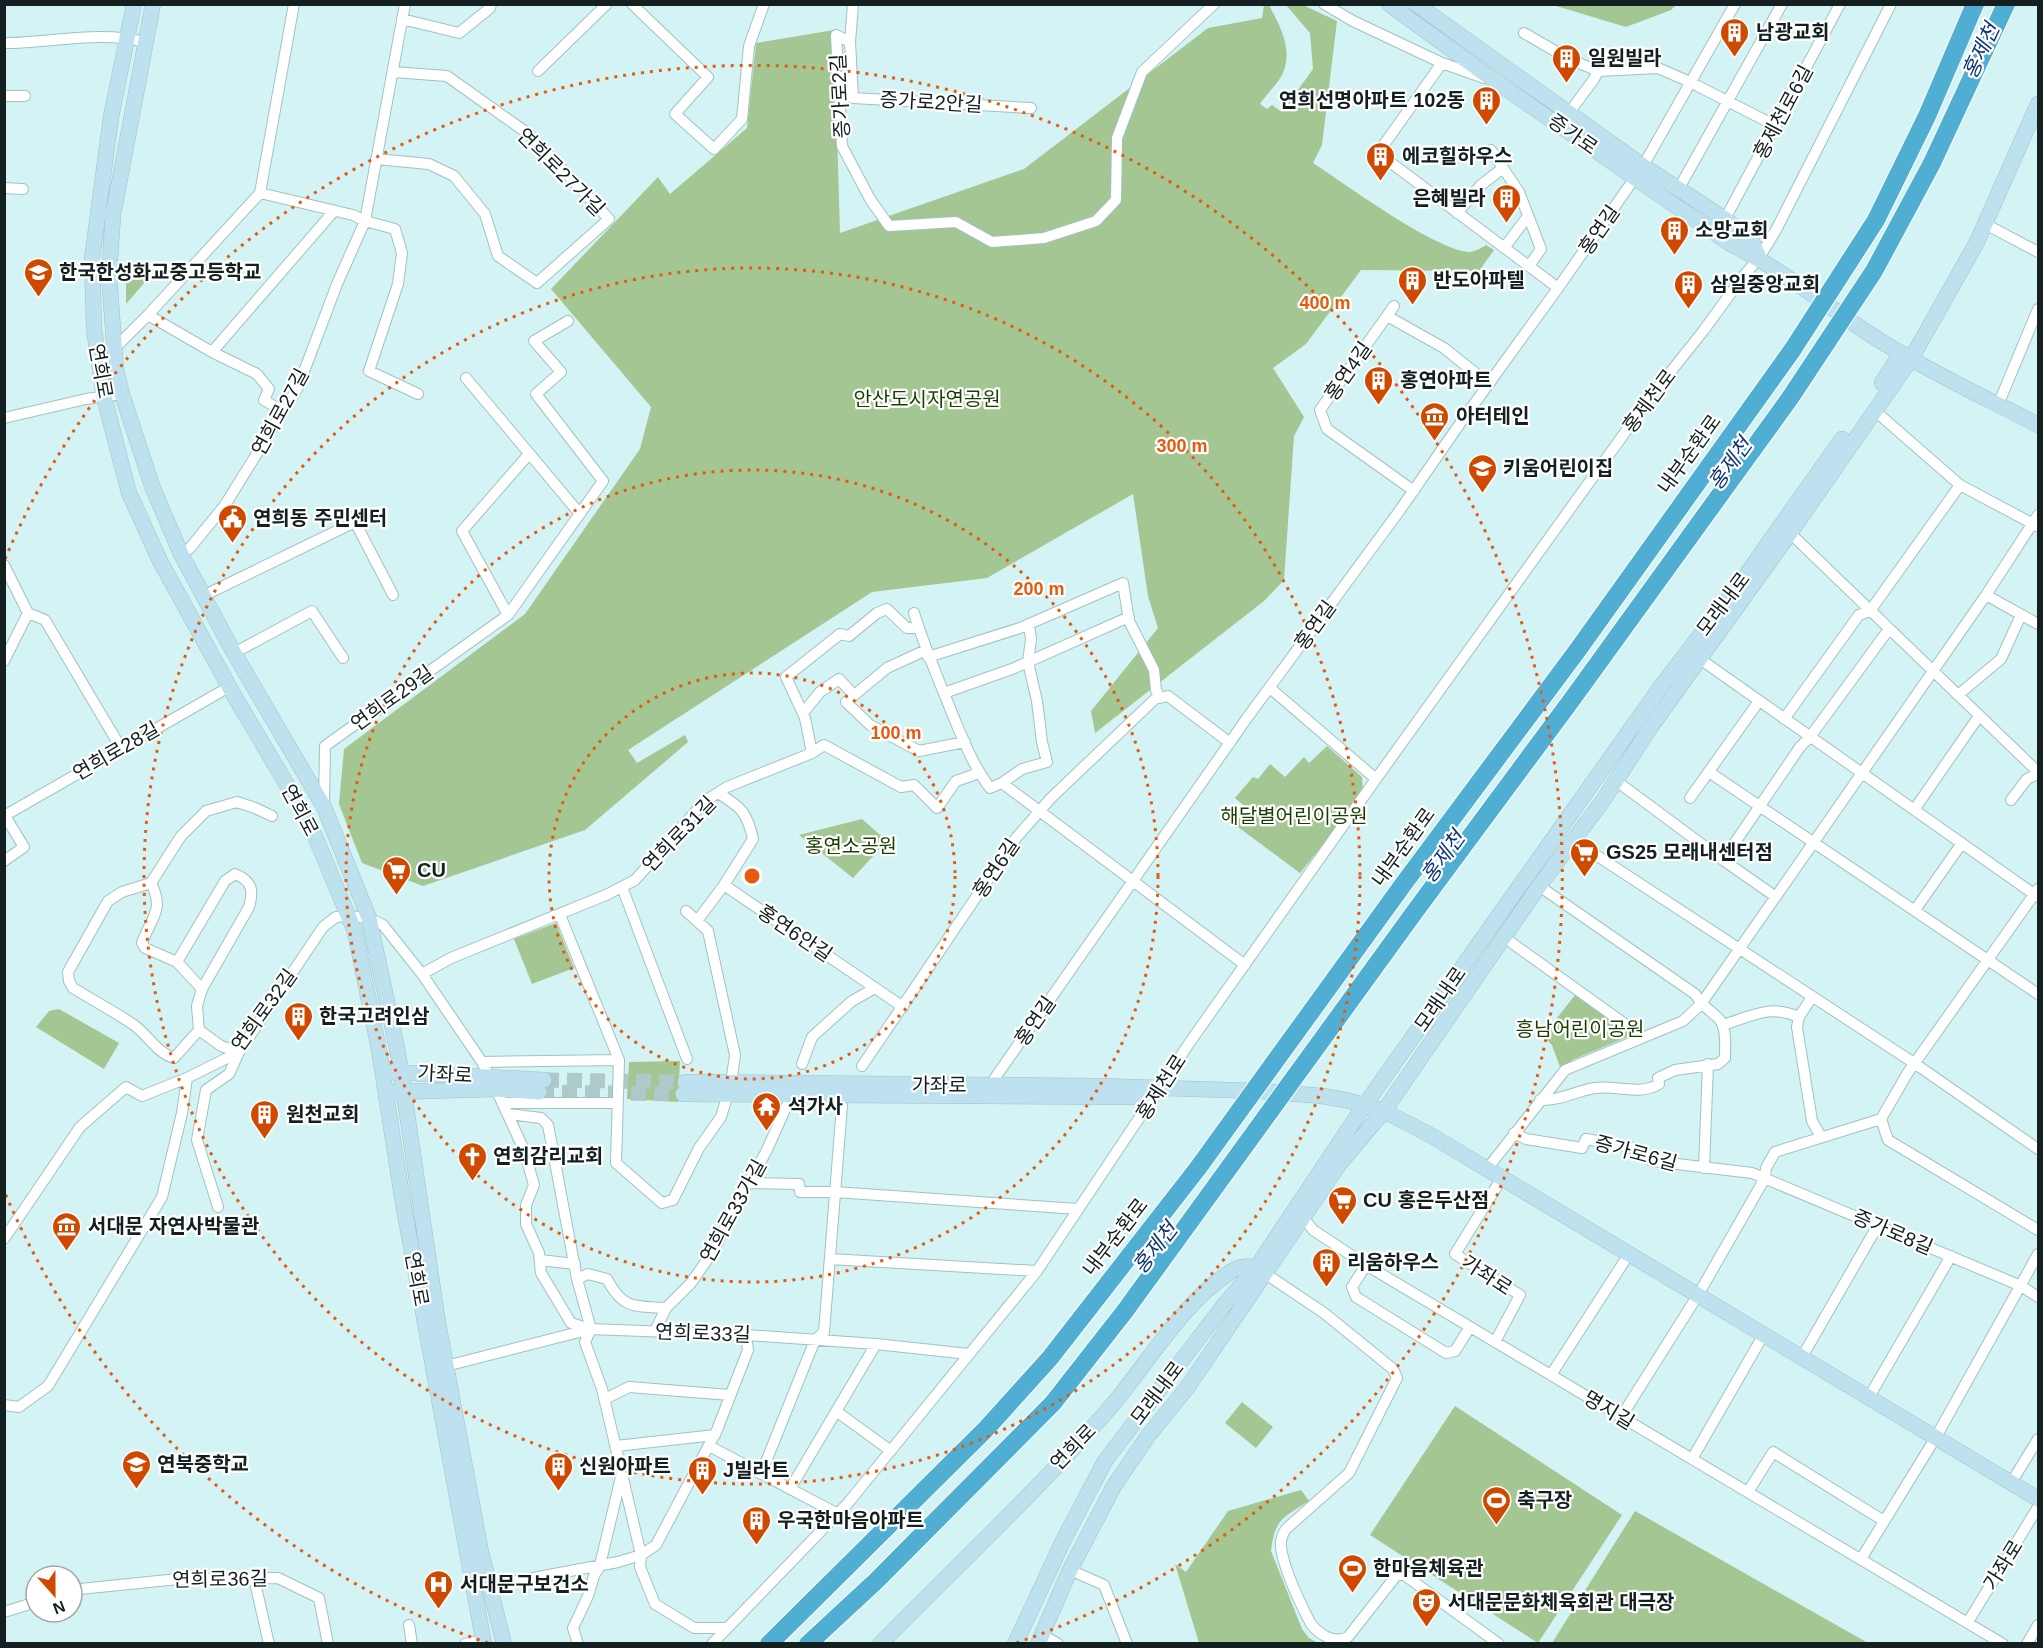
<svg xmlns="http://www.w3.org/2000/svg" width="2043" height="1648" font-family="Arial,'Noto Sans KR',sans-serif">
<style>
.green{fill:#a4c693}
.pier{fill:#d3f3f4}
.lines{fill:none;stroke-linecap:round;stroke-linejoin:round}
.secondary-tunnel{stroke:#adc9ca;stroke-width:15;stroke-dasharray:15 8;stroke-linecap:butt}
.minor-casing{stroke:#a2c1c2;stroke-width:12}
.secondary-casing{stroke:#a2c1c2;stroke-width:16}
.minor{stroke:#fff;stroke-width:10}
.secondary{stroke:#bde1ee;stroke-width:15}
.trunk-bridge-casing{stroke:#fff;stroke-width:20;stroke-linecap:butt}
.trunk-bridge{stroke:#4faed2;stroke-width:18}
.ring{fill:none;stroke:#e8590c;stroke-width:3;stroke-dasharray:3 6}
.labels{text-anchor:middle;stroke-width:4.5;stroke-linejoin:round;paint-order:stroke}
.poi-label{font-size:20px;font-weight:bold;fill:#142020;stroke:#fff;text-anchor:start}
.street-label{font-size:20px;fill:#142020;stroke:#fff}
.park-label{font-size:20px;fill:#1c3e02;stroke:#fff}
.water-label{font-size:21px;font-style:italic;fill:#113574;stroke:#fff}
.centre{fill:#e8590c;stroke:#fff;stroke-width:3}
.ring-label{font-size:18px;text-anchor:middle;font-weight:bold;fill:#e8590c;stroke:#fff;stroke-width:4.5;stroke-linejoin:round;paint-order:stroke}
</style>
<rect width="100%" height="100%" fill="#d3f3f4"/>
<path class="green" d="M1264 5H1269C1280 26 1293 48 1283 73 1279 82 1266 95 1260 104L1267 109 1272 105 1282 112 1313 69 1310 33 1286 5H1303L1337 21 1322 145 1313 163C1347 185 1433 249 1469 252 1475 252 1481 248 1486 245L1494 250 1479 271 1361 270 1306 344 1273 368 1304 417 1294 436 1284 580 1264 601 1095 733 1091 711 1158 628 1148 596 1133 494 987 578 872 592 628 750 637 763 685 735 688 742 585 830 423 886 362 863 339 804 344 749 525 614 640 449 651 407 551 289 658 177 670 194 747 128 756 43 834 30 840 233 1024 169 1208 28 1262 18Z
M1553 5H1676L1671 10 1626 27Z
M139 262 141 274H152L126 304V266Z
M1327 746 1362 777 1363 792 1359 800 1300 873 1234 824 1248 809 1235 798 1253 777 1258 779 1270 764 1285 777 1304 757 1309 763Z
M862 819 887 841 853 878 799 835Z
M556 923 574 968 532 984 514 939Z
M1575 995 1627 1032V1037L1572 1060 1571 1062 1560 1067 1552 1045 1543 1036Z
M59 1009 119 1043 104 1069 36 1027 49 1011Z
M680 1061 678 1102 627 1099 629 1062Z
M1242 1402 1273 1427 1256 1448 1225 1423Z
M1455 1406 1622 1515 1538 1643 1370 1535Z
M1301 1490 1309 1501C1283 1518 1275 1518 1271 1551L1302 1629 1309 1638 1318 1643H1199L1175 1564 1186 1572 1228 1511Z
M1635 1511 1868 1643H1552Z"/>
<path class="pier" d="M2017 4 1939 167 1869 295 1829 356 1180 1247 878 1589 822 1644 749 1643 926 1471 1045 1342 1244 1075 1749 384 1846 235 1898 139 1962 5Z"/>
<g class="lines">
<path class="secondary-tunnel" d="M544 1080 685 1082
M539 1092 683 1094"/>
<defs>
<path id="minor" d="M632 4 708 77 675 114 714 149 742 119 749 46 764 4
M853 4 850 42 853 98 1031 108
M1324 4 1353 21 1442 63 1484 78
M402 19 459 33 490 8 491 4
M1524 33 1569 59 1598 71 1658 68 1690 82 1776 126
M850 42 836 35 842 146 870 199 889 226 956 222 992 242 1044 238 1096 221 1116 200 1117 138 1142 72 1214 4
M4 43C52 43 98 30 145 42
M1442 63 1378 153 1558 288
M538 71 607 4
M4 96H25
M1569 113 1594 79 1598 71
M1491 150 1519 192 1541 249 1529 266
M376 159 429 164 454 176 485 214 498 256 537 283 609 219 530 135 447 76 393 72
M4 188 23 189
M1678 190 1782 4
M260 193 353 215 365 221 395 229 402 253 398 284 369 371 418 394
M1457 213 1481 185 1503 168
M1725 219 1840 4
M1985 224 2038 252
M1504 248 1528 216
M1394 306 1320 410 1327 429 1414 491
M148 315 212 352 257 374 269 389 264 400 282 411
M1387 316 1444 348 1489 384
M114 349 148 315 260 193 294 4
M212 352 334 211
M466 378 580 514
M1998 405 2038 309
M1874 410 1960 485
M4 418 86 399 122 394
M1790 533 2038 772
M181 554 190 548 225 505 297 389 308 361 337 284 365 221 405 4
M4 565 28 613 4 661
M1986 595 2038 624
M203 596 355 522 393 595
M28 613 45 620 121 748
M914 613C925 649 940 683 954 718 964 742 974 767 990 788L1002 783 1022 769 1047 762 1042 742 1037 701 1028 662 1031 639 1029 624
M508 615 462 531 529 454
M926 650 887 668 846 702 870 725 919 751 965 742
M234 653 312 611 343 658
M928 657 1020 628 1123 583 1129 621 1154 670 1156 690 1160 698
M1700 659 2038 897
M1270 688 1376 779
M944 693 1012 669 1129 617
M1958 695 2001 659 2021 615
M803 713 820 692 839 679 854 695
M1784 719 1859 615 1870 611 1960 485 2037 526
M812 753 805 718 786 677 840 634 849 636 877 613 887 609 907 628H919
M1709 772 2038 994
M1615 780 1723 860 1776 897
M1002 783 1245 965
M1690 798 1759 701
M2011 800 2027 779 2038 774
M324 805 325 746 508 615 603 481 536 394 561 372 534 341 568 321
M1914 810 1979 716
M4 816 229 687
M1573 840 1914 1063 2038 1149
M1723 860 1800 747 1810 737 1889 629
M4 861 24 847 5 816
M151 883C165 911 151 917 142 943L145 948 177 962
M724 885 903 1007
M1539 886 1695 994C1703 1007 1710 1010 1719 1019 1727 1028 1725 1047 1725 1058L1718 1064 1675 1070 1658 1078 1659 1084C1640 1096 1615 1085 1595 1088 1575 1091 1560 1101 1540 1100
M622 887 687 1059
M1915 910 1962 843
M686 911 708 931 735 1055 731 1083
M560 915 619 1060 616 1163 662 1203 673 1200 699 1148 721 1117 728 1093
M697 921 724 885 753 839C747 812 741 807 718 793
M1505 938 1636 1032 1639 1038
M422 974 451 958 606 895 635 880 705 801 727 787 812 753 824 745 901 787 914 785 937 808 956 781 979 773
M1812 997 1799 1017 1797 1027 1812 1121 1821 1137
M1723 1025C1752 1016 1770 1004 1799 1017
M199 1030 197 1006 202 989 249 907C254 890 252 881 235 874L225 881 177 962 202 989
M482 1062 619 1060
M802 1064 812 1037 852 1001 875 988
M862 1066 1016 838 1051 798 1155 699 1168 696 1230 743
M990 1085 1247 718 1400 510 1459 425 1558 288 1643 166 1735 4
M496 1089 524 1150 534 1185 526 1205V1224L539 1253 541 1273 571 1323 590 1329
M502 1103H618
M508 1114 541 1118 548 1125 577 1279 591 1329
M1881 1119 1888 1140 2038 1230
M1514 1133 1526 1139 1582 1148 1586 1139 1630 1147 1652 1161 1752 1173 2021 1286 2038 1297
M1704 1168 1708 1064
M1487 1169 1565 1070 1683 1021 1701 1004 1986 595 2038 515
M747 1183 799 1184 800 1192H835L1078 1209
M218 1207 197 1140 206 1090 229 1074 239 1052 221 1046 199 1030 174 1058C157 1053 148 1035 134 1025 115 1012 94 1001 73 988L69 981 68 972 108 901 122 892 151 883 181 836 206 811 237 802 255 808 272 816
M1303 1217 1313 1230 1366 1265 2003 1644
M4 1239 80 1127 126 1087 142 1096 187 1078 239 1052 323 927 336 917 348 916 369 918 383 925 422 974 482 1062 489 1076
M830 1259 1037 1271
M540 1260 575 1264
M1366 1265 1352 1287 1356 1297 1446 1353 1455 1351 1470 1327
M1266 1274 1324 1313 1393 1369 1397 1378 1349 1473 1286 1529C1282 1535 1280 1540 1281 1547 1284 1570 1300 1603 1311 1624 1320 1635 1334 1644 1348 1637L1396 1576 1403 1574 1499 1644
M577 1279 588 1274 607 1279C623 1310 635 1306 666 1308
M591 1329 585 1342 602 1389 641 1555 640 1567 655 1604 694 1628H727
M655 1331 666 1308 691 1283 714 1250 739 1198 766 1152 787 1105
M1495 1342 1520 1295 1455 1254 1502 1178
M1802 1357 1878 1225
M446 1366 591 1329 746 1335 876 1344 969 1354
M1551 1375 1629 1254
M1869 1397 1951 1256
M605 1399 629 1387 730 1395
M4 1405 19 1407 48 1386 162 1197 182 1113 187 1078
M836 1411 891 1451
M1621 1417 1698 1295 1765 1178 1766 1168 1775 1152 1881 1119 1907 1074 2038 889
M616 1446 715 1435
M709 1446 838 1514
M1692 1459 1764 1334
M761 1474 815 1340 824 1332 842 1106
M2011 1483 2038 1439
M790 1489 876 1344
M1748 1492 1773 1452 1884 1521
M1861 1559 1936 1437 2038 1254
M1070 1570 1104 1585 1127 1644
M254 1578 269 1644
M490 1586 618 1562 641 1555 656 1545 717 1430 748 1350 746 1335
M72 1591 80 1589 178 1579 278 1578 319 1598 328 1644
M4 1612 36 1602
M1968 1622 2038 1507
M409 1625 412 1644
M1043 1635 1058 1644
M465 1644 483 1640
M578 1644 573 1628 588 1596 594 1576 600 1565 621 1477
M712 1644 848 1503 1037 1271 1190 1042 1376 779 1649 399 1704 330 1741 279 1759 258 1776 230 1891 4
M2027 1644 2038 1625"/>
<path id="secondary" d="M134 4 111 117 92 259 94 329 104 397 129 493 160 561 236 699 309 822 355 932 379 1050 403 1203 484 1644
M153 4 113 215 109 276 116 369 122 394 152 486 181 554 234 653 324 807 369 918 398 1053 438 1323 481 1552 504 1644
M1389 4 1492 79 1729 243C1783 270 1830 309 1882 342 1932 373 1986 398 2038 425
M1416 4 1643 166 1725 219 1751 239 1759 258
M1882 383 1901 353
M391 1072 544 1080
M685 1082 1098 1086 1259 1091 1322 1096 1346 1100 1384 1111 1432 1136 2038 1499
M394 1092 496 1089 539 1092
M683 1094 1134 1097 1150 1092
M880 1644C957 1566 1037 1491 1109 1409 1146 1366 1181 1304 1229 1273 1240 1265 1250 1264 1262 1271
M1015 1644 1063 1541 1105 1461 1224 1305 1256 1268 1364 1106 1662 685 1743 579 1842 439
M1038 1644 1070 1570 1114 1486 1148 1436 1187 1388 1340 1163 1384 1111 1539 886 1602 802 1650 728 1790 533 1911 359 1977 242 2038 104"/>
</defs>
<use href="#minor" class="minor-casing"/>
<use href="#secondary" class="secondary-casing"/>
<use href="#minor" class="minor"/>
<use href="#secondary" class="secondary"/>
<defs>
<path id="trunk-bridge" d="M769 1644 985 1430 1050 1358 1198 1168 1402 886 1577 651 1793 349 1876 220 1927 116 1975 4
M808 1644 876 1581 1053 1403 1125 1311 1416 910 1573 698 1790 398 1874 271 1932 163 2006 4"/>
</defs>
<use href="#trunk-bridge" class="trunk-bridge-casing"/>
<use href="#trunk-bridge" class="trunk-bridge"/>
</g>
<g class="ring">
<circle cx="752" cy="876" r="203"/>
<circle cx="752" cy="876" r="406"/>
<circle cx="752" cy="876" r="608"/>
<path d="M488 1643A811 811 0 0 1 5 1193M5 559A811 811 0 1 1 1016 1643"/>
</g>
<defs>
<symbol id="building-pin" viewBox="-11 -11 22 30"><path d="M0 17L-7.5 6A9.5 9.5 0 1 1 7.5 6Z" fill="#cf4a00" stroke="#fff"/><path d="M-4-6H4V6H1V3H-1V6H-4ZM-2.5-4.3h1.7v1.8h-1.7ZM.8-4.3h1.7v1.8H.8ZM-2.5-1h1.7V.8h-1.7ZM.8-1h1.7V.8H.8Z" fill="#fff"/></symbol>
<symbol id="school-pin" viewBox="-11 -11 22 30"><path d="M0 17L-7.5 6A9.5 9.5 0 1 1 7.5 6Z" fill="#cf4a00" stroke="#fff"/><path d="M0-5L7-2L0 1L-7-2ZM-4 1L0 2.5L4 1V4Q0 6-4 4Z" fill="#fff"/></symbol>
<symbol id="museum-pin" viewBox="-11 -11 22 30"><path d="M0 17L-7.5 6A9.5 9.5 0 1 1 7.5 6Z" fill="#cf4a00" stroke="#fff"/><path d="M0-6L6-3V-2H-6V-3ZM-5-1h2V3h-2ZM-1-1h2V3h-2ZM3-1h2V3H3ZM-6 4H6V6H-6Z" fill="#fff"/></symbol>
<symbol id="civic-pin" viewBox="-11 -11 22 30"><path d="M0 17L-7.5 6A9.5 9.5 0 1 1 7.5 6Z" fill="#cf4a00" stroke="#fff"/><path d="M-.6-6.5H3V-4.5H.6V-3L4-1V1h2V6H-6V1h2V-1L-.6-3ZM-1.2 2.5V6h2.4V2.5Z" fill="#fff"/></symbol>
<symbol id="supermarket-pin" viewBox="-11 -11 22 30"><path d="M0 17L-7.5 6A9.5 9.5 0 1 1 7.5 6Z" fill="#cf4a00" stroke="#fff"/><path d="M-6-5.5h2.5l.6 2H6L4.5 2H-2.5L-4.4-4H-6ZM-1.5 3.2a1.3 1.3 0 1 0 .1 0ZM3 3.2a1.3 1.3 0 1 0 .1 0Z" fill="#fff"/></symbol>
<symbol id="temple-pin" viewBox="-11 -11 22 30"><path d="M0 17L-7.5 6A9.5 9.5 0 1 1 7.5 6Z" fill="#cf4a00" stroke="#fff"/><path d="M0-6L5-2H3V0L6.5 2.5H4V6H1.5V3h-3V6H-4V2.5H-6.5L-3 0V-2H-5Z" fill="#fff"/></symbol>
<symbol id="church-pin" viewBox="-11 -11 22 30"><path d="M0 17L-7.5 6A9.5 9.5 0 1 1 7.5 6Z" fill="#cf4a00" stroke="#fff"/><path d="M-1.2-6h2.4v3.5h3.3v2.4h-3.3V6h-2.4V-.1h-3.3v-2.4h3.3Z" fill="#fff"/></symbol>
<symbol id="stadium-pin" viewBox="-11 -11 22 30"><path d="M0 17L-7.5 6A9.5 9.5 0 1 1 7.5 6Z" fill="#cf4a00" stroke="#fff"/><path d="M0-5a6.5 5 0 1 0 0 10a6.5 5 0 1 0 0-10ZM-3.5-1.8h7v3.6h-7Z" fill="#fff"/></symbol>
<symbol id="hospital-pin" viewBox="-11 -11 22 30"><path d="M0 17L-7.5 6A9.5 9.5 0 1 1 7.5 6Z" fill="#cf4a00" stroke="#fff"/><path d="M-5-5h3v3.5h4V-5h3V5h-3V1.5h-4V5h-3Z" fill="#fff"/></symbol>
<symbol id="theatre-pin" viewBox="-11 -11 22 30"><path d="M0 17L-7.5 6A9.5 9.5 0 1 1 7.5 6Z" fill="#cf4a00" stroke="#fff"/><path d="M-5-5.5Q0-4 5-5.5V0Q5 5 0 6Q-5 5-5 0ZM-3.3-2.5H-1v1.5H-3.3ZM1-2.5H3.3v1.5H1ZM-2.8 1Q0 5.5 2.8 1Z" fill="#fff"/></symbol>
</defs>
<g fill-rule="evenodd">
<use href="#building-pin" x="1718" y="16" width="33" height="45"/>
<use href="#building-pin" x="1550" y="42" width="33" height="45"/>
<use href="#building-pin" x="1470" y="84" width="33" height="45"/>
<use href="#building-pin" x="1364" y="140" width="33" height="45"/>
<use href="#building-pin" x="1490" y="182" width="33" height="45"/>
<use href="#building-pin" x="1658" y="214" width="33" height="45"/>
<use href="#school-pin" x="22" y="256" width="33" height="45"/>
<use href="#building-pin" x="1396" y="264" width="33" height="45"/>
<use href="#building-pin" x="1672" y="268" width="33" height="45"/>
<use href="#building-pin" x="1362" y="364" width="33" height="45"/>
<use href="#museum-pin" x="1418" y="400" width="33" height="45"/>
<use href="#school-pin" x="1466" y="452" width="33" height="45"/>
<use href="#civic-pin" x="216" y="502" width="33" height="45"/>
<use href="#supermarket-pin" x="1568" y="836" width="33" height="45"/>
<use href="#supermarket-pin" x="380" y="854" width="33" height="45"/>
<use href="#building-pin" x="282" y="1000" width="33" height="45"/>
<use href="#temple-pin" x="750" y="1090" width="33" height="45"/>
<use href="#building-pin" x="248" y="1098" width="33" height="45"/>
<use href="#church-pin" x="456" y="1140" width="33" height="45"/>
<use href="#supermarket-pin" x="1326" y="1184" width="33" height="45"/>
<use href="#museum-pin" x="50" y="1210" width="33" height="45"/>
<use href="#building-pin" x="1310" y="1246" width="33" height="45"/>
<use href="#school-pin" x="120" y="1448" width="33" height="45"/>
<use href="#building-pin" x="542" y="1450" width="33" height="45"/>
<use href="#building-pin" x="686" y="1454" width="33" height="45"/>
<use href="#stadium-pin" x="1480" y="1484" width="33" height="45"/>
<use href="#building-pin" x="740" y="1504" width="33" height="45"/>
<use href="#stadium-pin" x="1336" y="1552" width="33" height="45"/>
<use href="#hospital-pin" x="422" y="1568" width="33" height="45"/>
<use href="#theatre-pin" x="1410" y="1586" width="33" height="45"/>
</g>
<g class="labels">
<g class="poi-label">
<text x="1756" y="39">남광교회</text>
<text x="1588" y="65">일원빌라</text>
<text x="1465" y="107" text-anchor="end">연희선명아파트 102동</text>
<text x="1402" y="163">에코힐하우스</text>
<text x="1486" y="205" text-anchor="end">은혜빌라</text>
<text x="1695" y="237">소망교회</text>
<text x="59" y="279">한국한성화교중고등학교</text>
<text x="1433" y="287">반도아파텔</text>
<text x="1710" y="291">삼일중앙교회</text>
<text x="1400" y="387">홍연아파트</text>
<text x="1456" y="423">아터테인</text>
<text x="1503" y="475">키움어린이집</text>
<text x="253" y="525">연희동 주민센터</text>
<text x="1606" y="859">GS25 모래내센터점</text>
<text x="417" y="877">CU</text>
<text x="319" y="1023">한국고려인삼</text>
<text x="788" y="1113">석가사</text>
<text x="286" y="1121">원천교회</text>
<text x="493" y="1163">연희감리교회</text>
<text x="1363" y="1207">CU 홍은두산점</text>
<text x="88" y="1233">서대문 자연사박물관</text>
<text x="1347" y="1269">리움하우스</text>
<text x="157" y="1471">연북중학교</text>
<text x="579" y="1473">신원아파트</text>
<text x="723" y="1477">J빌라트</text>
<text x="1517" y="1507">축구장</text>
<text x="777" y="1527">우국한마음아파트</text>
<text x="1373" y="1575">한마음체육관</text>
<text x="460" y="1591">서대문구보건소</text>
<text x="1448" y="1609">서대문문화체육회관 대극장</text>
</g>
<g class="street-label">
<text transform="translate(840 96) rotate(-93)" y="7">증가로2길</text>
<text transform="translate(931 102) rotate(3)" y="7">증가로2안길</text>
<text transform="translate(1783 112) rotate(-62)" y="7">홍제천로6길</text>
<text transform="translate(1573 134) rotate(35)" y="7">증가로</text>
<text transform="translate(561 172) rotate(45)" y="7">연희로27가길</text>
<text transform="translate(1599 230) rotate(-55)" y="7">홍연길</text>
<text transform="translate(101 371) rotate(80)" y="7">연희로</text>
<text transform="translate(1348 371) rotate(-55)" y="7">홍연4길</text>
<text transform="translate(1649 401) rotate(-53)" y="7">홍제천로</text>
<text transform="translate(280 412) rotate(-61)" y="7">연희로27길</text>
<text transform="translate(1689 454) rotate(-54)" y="7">내부순환로</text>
<text transform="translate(1723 604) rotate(-53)" y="7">모래내로</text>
<text transform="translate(1315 625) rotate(-54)" y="7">홍연길</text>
<text transform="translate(392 698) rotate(-36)" y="7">연희로29길</text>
<text transform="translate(116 751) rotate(-30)" y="7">연희로28길</text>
<text transform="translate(300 810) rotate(62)" y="7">연희로</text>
<text transform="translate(679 834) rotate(-46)" y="7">연희로31길</text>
<text transform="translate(1403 847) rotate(-54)" y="7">내부순환로</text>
<text transform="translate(996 868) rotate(-56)" y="7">홍연6길</text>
<text transform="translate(795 933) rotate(34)" y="7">홍연6안길</text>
<text transform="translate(1440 999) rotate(-55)" y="7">모래내로</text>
<text transform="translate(264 1010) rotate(-54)" y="7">연희로32길</text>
<text transform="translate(1035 1021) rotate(-55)" y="7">홍연길</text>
<text transform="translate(445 1074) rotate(3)" y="7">가좌로</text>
<text x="939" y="1092">가좌로</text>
<text transform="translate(1161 1087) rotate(-57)" y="7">홍제천로</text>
<text transform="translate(1636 1153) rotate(15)" y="7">증가로6길</text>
<text transform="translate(733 1211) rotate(-61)" y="7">연희로33가길</text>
<text transform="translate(1893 1232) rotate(23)" y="7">증가로8길</text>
<text transform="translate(1115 1237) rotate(-52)" y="7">내부순환로</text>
<text transform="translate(1487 1275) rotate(33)" y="7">가좌로</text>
<text transform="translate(417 1279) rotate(80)" y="7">연희로</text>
<text transform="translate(703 1333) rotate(2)" y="7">연희로33길</text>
<text transform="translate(1157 1393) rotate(-53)" y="7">모래내로</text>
<text transform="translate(1609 1410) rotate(31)" y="7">명지길</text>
<text transform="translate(1073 1447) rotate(-46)" y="7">연희로</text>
<text transform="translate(2003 1565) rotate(-58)" y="7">가좌로</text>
<text transform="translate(220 1579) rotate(-1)" y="7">연희로36길</text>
</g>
<g class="park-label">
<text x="927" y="406">안산도시자연공원</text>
<text x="1294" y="823">해달별어린이공원</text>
<text x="851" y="853">홍연소공원</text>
<text x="1580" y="1036">흥남어린이공원</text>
</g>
<g class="water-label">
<text transform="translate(1981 51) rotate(-65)" y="7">홍제천</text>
<text transform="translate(1730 464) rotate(-54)" y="7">홍제천</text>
<text transform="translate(1443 857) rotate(-54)" y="7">홍제천</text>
<text transform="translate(1155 1248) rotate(-52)" y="7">홍제천</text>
</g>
</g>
<circle cx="752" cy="876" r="9" class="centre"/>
<g class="ring-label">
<text x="1325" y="309">400 m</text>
<text x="1182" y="452">300 m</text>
<text x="1039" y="595">200 m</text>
<text x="896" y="739">100 m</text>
</g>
<rect width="2043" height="1648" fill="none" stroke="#142020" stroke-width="12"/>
<g transform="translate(54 1594) rotate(159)"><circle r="28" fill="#ffffff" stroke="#a1a6a6" stroke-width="1.5"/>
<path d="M0-4.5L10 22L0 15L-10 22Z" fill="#cf4a00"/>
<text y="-9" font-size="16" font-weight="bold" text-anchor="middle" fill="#142020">N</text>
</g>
</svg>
